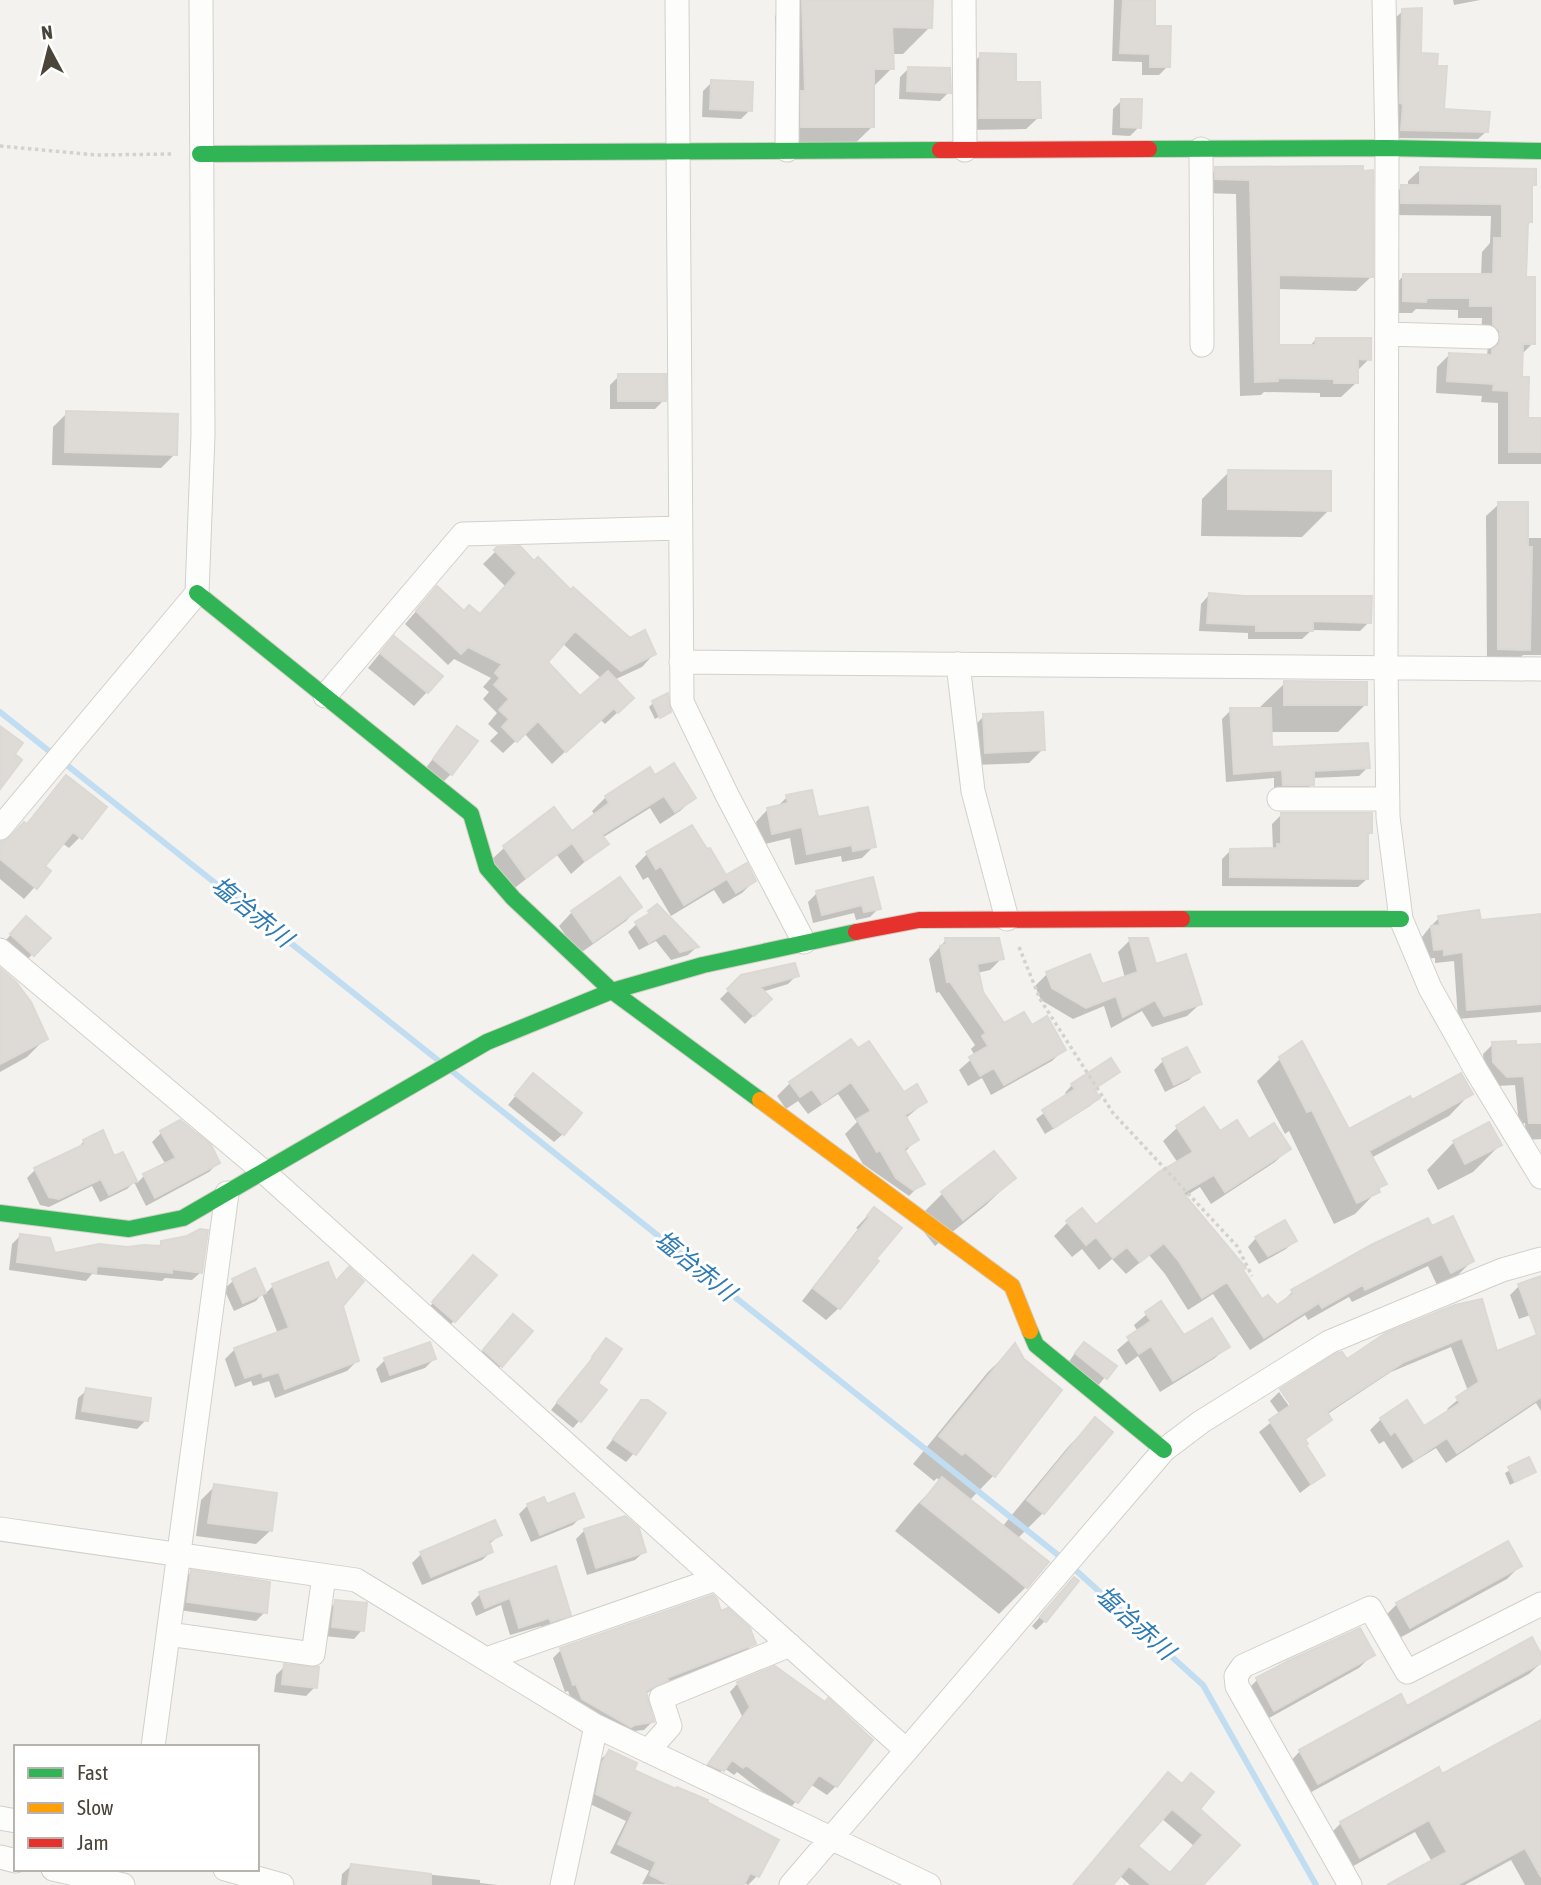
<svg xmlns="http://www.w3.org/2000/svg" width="1541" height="1885" font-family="'Asap Condensed','Noto Sans JP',sans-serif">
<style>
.shadow{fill:#0003;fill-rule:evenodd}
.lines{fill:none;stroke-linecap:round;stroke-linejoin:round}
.stream{stroke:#c0ddf1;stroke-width:6}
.building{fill:#dedbd6;stroke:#dcd9d4;stroke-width:2;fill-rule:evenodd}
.street-casing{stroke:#d2d0cb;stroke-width:25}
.fast-casing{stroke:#d3cfc5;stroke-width:18}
.slow-casing{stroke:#d3cfc5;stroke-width:18}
.jam-casing{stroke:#d3cfc5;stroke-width:18}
.path{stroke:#d3d2cc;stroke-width:3.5;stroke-dasharray:3.5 3.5;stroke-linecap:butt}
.street{stroke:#fdfdfc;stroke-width:23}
.fast{stroke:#30b455;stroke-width:16}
.slow{stroke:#ff9f0a;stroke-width:16}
.jam{stroke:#e5322d;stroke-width:16}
.labels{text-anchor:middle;stroke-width:6;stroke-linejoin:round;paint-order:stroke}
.water-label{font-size:24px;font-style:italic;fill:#2e7ab2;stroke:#fff}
</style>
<rect width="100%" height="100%" fill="#f4f2ee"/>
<path class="shadow" d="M791 0H931L930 27 903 54H891L892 68 873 87V126L845 153H775V120L779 117 775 16Z
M1114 0H1154L1153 28 1168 66 1159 75H1142V62L1112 61Z
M1453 0H1480L1454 5Z
M1403 11 1419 55 1436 67 1442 110 1487 131 1478 139 1393 138 1394 19Z
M981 55 1014 84 1039 117 1026 129 967 130 968 68Z
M909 68 949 92 940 101 899 99 900 77Z
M712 82 750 110 741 119 702 117 703 91Z
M1122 100 1139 127 1130 136 1112 135 1113 109Z
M1361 168 1371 277 1356 291 1278 289V346L1309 347 1316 339 1369 359 1356 372V383L1341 397H1320V393L1264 392 1261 395 1240 396 1236 194 1201 193V184L1216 169Z
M1421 169 1534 185 1531 189V222L1526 226 1524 279 1533 343 1520 356V379L1526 420H1541V464H1498V403L1481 402 1482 396 1436 393 1437 367 1450 354 1487 356 1488 344 1481 337 1482 318H1458V310L1416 309 1412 313H1391L1392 288 1404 275H1481L1482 252 1490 243 1491 216 1389 215V199L1402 187H1408V181Z
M619 376 664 400 655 409H610V385Z
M67 413 175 454 161 468 52 465 53 427Z
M1229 472 1329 510 1302 537 1201 536 1202 499Z
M1499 504 1526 538H1541V655H1523L1516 662 1487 661 1486 516Z
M498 549 534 563 630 640 654 654 642 667 614 680 619 711 605 724 600 719 552 764 524 733 503 753 490 741 498 733 488 724 497 713 483 699 489 692 483 687 491 678 454 659 448 665 405 624 425 601 480 616 506 587 483 564ZM562 643 602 679 580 699 546 662Z
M1209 595 1369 622 1360 631 1312 630 1302 639H1248V633L1199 631 1201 604Z
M381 652 427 692 414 706 368 668Z
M1285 683 1365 705 1338 732H1270V749L1368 767 1359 776 1312 778V784L1303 793H1274V778L1226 782 1222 719 1231 710 1258 709Z
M653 703 668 712 655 719 649 707Z
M984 716 1043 749 1029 763 972 765 970 730Z
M457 728 451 774 442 783 425 769Z
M649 770 654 777 694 798 680 811 660 824 650 808 602 838 606 843 571 874 557 855 512 890 490 861 504 848 554 810 572 834 595 816 592 811 606 797Z
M66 777 80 837 69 848 62 843 43 866 49 871 24 899 0 879V843H5L25 825Z
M787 797 817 819 874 846 862 858 842 862 841 856 795 865 790 838 761 845 756 822 768 809 777 807Z
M1281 815 1371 833 1366 837 1367 879 1358 887 1222 886V859L1231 850H1273L1272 824Z
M691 827 726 877 754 881 742 893 723 904 714 890 671 916 648 877 643 880 635 866 647 854Z
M817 893 879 908 870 917 856 920 854 913 813 923 808 902Z
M639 907 626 921 579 954 559 926 572 912Z
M650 912 697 947 688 955 671 960 656 941 639 950 628 932Z
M1541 916V1012L1458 1019 1454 961 1435 963V958L1425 959 1422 937 1430 927 1439 918 1479 922Z
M18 927 48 938 24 963 3 943Z
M946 940 1002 958 990 970 977 973 981 992 1004 1025 1031 1027 1063 1050 1052 1061 991 1095 982 1078 968 1086 959 1070 975 1056 971 1049 975 1045 939 992 936 993 929 959Z
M1130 940 1155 966 1200 1004 1187 1016 1152 1027 1142 1011 1111 1028 1104 1006 1073 1019 1041 1000 1035 986 1047 974 1101 986 1125 978 1118 952Z
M797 975 788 984 762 992 770 999 745 1024 720 999 742 977Z
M0 977 45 1039 27 1057 0 1072Z
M851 1041 904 1094 925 1102 905 1119 917 1139 904 1153 922 1183 909 1196 863 1164 845 1134 857 1122 838 1094 808 1114 798 1101 786 1109 777 1096 790 1083Z
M1493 1044 1514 1047 1541 1046V1139L1526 1140 1525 1123 1519 1125 1515 1085 1497 1086 1485 1072 1483 1054Z
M1280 1059 1349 1131 1411 1102 1471 1093 1449 1116 1371 1158 1385 1183 1355 1214 1334 1224 1289 1131 1285 1134 1257 1081Z
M1163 1061 1198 1071 1189 1080 1165 1092 1154 1070Z
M1118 1072 1093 1091 1098 1098 1090 1106 1045 1134 1036 1119 1067 1096 1065 1093 1072 1085Z
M525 1084 563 1134 554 1142 508 1105Z
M1204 1110 1219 1134 1289 1149 1275 1162 1211 1204 1200 1187 1184 1197 1241 1270 1261 1301 1277 1307 1292 1292 1431 1228 1472 1261 1458 1275 1437 1285 1428 1266 1352 1302 1349 1297 1308 1320 1305 1315 1250 1350 1213 1294 1188 1310 1165 1274 1149 1255 1126 1274 1112 1259 1099 1270 1082 1249 1072 1257 1054 1236 1067 1223 1096 1228 1178 1163 1163 1141 1177 1128Z
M180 1122 218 1163 209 1172 146 1206 134 1182 127 1189 100 1202 92 1186 49 1207 40 1205 27 1178 35 1170 76 1150 84 1141 113 1158 122 1154 137 1183 144 1176 166 1165 152 1142 161 1133Z
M1454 1142 1500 1145 1473 1172 1438 1190 1427 1170Z
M1014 1178 986 1205 935 1246 915 1221 942 1194Z
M874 1209 839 1308 826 1320 802 1301 858 1229 856 1228Z
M20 1236 54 1256 157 1248 161 1243 201 1272 192 1280 165 1278 162 1281 92 1274 86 1281 9 1270 12 1244Z
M1256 1238 1294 1241 1286 1249 1259 1264 1248 1247Z
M465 1266 454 1321 445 1330 425 1312Z
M254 1271 265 1294 273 1286 341 1305 357 1361 347 1371 275 1398 269 1381 253 1386 251 1381 235 1387 225 1359 235 1349 278 1334 262 1294 256 1301 234 1311 224 1289 233 1281Z
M1541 1278V1311L1519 1319 1510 1295 1519 1286Z
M1160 1303 1183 1337 1227 1346 1215 1358 1160 1392 1138 1356 1126 1365 1117 1350 1138 1332 1134 1325Z
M1455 1307 1496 1353 1541 1336V1411L1536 1403 1446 1463 1436 1448 1402 1469 1384 1441 1379 1444 1370 1430 1381 1419 1406 1403 1423 1429 1449 1412 1447 1409 1468 1391 1451 1347 1391 1372 1326 1415 1330 1420 1304 1441V1445L1323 1475 1300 1493 1259 1432 1280 1415 1270 1401 1279 1392 1294 1413 1297 1411 1281 1391 1336 1356 1347 1361Z
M504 1325 501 1366 492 1375 475 1360Z
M606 1340 596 1383 580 1420 573 1428 551 1410Z
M1015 1346 994 1475 969 1501 1002 1527 1068 1447 1095 1419 1043 1513 1017 1539 1026 1587 999 1614 895 1531 915 1507 940 1481 937 1478 934 1481 913 1464 988 1372Z
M1075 1353 1114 1366 1097 1387 1068 1363Z
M434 1359 425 1368 381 1383 376 1369 385 1360Z
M87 1390 146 1420 137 1429 75 1419 78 1398Z
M642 1402 634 1453 626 1462 606 1448Z
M1528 1460 1534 1472 1510 1485 1505 1473Z
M215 1486 270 1531 256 1544 196 1536 201 1500Z
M528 1505 546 1506 582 1516 573 1525 531 1542 519 1514Z
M585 1530 644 1552 635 1560 587 1575 576 1539Z
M500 1535 488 1545 491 1552 482 1560 422 1585 412 1563 421 1554Z
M1520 1566 1507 1579 1396 1640 1383 1618 1397 1604Z
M555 1568 569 1614 560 1623 542 1629 541 1626 510 1635 501 1605 476 1616 471 1603 480 1594Z
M191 1572 265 1612 256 1621 179 1610 182 1581Z
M1065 1588 1045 1621 1036 1630 1032 1626Z
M336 1602 362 1630 354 1639 324 1636 327 1611Z
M754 1643 746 1651 662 1684 645 1694 652 1722 644 1730 625 1732 574 1707 568 1691 565 1692 553 1658 561 1650Z
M1373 1654 1359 1668 1260 1723 1244 1693 1257 1680Z
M1541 1657V1663L1529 1674 1304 1796 1287 1765 1300 1751Z
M285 1666 315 1687 306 1696 274 1692 276 1675Z
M738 1683 836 1786 827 1795 810 1784 788 1811 737 1772 734 1775 724 1768 714 1779 701 1773 742 1716 730 1692Z
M1541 1722V1885H1525L1511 1860 1465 1885H1392L1432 1862 1415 1832 1346 1870 1328 1836 1341 1823 1442 1777Z
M609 1752 631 1770 676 1791 757 1876 748 1885 743 1882 742 1885 642 1884 649 1871 610 1853 626 1821 588 1803 594 1773 600 1760Z
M1181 1785 1198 1809 1237 1845 1201 1885H1130L1119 1875 1110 1885H1074ZM1161 1818 1194 1846 1169 1875 1136 1846Z
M351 1866 480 1880V1883L498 1885H341L342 1874Z"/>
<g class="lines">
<path class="stream" d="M0 712 439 1061
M453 1072 1063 1559
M1071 1566 1203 1685 1316 1885"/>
</g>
<path class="building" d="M802 0H933L932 28 892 27 894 69H874V127H801V91H805Z
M1123 0H1155V26H1171L1170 67H1150V54L1120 53Z
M1422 8 1421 53 1438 54 1437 66H1447L1444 109 1490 112 1488 132 1401 130 1403 104 1400 103V85L1402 9Z
M980 53 1016 54V82H1040L1041 118H979Z
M908 67 950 68 951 93 907 91Z
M711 80 753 82 752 111 710 109Z
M1121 99H1142L1141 128 1121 127Z
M1363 166V171L1373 170V277L1279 275V345H1315L1316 338H1371V360L1358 359V383H1334V379L1277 378 1278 381 1255 382 1250 180 1215 179V167Z
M1420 167 1536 169V185H1532V222H1528L1526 277H1535V344H1523L1522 377H1529L1528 418H1541V452H1509V391L1493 390 1494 384 1447 381 1449 353 1492 355V350L1499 344 1500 331 1493 325V306H1470V298H1427L1426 302 1403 301V274H1493L1494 238H1502V204L1401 203V185H1420Z
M618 374H666V401H618Z
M66 411 178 414 177 455 65 452Z
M1228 470 1331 471V511L1228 509Z
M1498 502H1528V547H1532L1530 650 1498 649Z
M520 546 534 561 538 557 571 590 573 587 630 638 645 630 656 654 621 671 575 631 548 662 580 696 608 671 634 698 618 713 614 708 566 752 538 721 517 742 502 727 509 719 499 710 509 699 494 685 500 678 495 673 502 664 468 647 461 654 416 611 437 586 464 611 469 605 480 614 517 573 494 550 497 547Z
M1209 593 1244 596H1372L1371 623 1313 621V631H1256V625L1207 623Z
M394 636 443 676 428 693 380 653Z
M1284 681 1367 682V705H1284Z
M668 693 671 712 660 718 652 701Z
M1230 708H1271L1272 747 1368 743 1370 768 1314 771V785H1283L1282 770 1234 774Z
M1043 712 1045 750 985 753 983 714Z
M0 726 23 743 15 754 22 760 0 789Z
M457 726 478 741 452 775 433 759Z
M674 763 696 798 675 812 664 796 602 835 609 844 585 861 572 843 526 878 503 846 554 807 572 831 609 803 605 796 650 767 655 775Z
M66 775 107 807 82 839 73 832 45 866 51 871 37 889 0 859V842L10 837 24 822 27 824Z
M812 790 818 817 868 807 876 847 853 851 852 845 807 854 802 827 772 834 767 808 788 803 786 795Z
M1281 813H1372V833H1368V879L1230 877V849L1277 848V844H1281Z
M692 825 707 849 710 848 726 875 747 863 756 881 736 893 727 879 684 905 661 866 656 869 646 852Z
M620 877 642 907 593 942 571 911Z
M873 877 881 909 864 912 862 905 822 915 816 891Z
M657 904 660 907 699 947 680 952 665 933 649 943 635 922 650 913 648 911Z
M1479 910 1481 920 1541 914V1004L1467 1010 1463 952 1444 955V949L1434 950 1431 926 1440 925 1438 916Z
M26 916 51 938 34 956 10 934Z
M945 938H999L1004 959 977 964 983 992 1004 1023 1024 1012 1032 1025 1047 1016 1066 1050 1004 1085 994 1068 980 1076 969 1057 988 1046 982 1036 986 1033 950 982H947L940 946 946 944Z
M1129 938H1148L1156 964 1186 954 1202 1004 1164 1016 1155 1000 1123 1017 1116 996 1086 1008 1052 988 1046 972 1090 954 1102 984 1138 972Z
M795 963 799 976 760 987 772 999 754 1016 727 989 741 975Z
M0 968 16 982 31 1002 48 1039 0 1064Z
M851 1039 858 1048 869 1041 904 1092 917 1084 927 1102 905 1115 919 1140 904 1149 925 1184 913 1190 896 1178 880 1150 877 1152 857 1119 871 1111 851 1082 822 1103 812 1089 800 1097 789 1082Z
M1302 1041 1349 1129 1410 1096 1412 1100 1461 1073 1473 1094 1369 1151 1387 1184 1378 1188 1380 1192 1357 1203 1312 1110 1307 1112 1279 1057Z
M1516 1041V1045L1541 1044V1123H1529L1524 1076 1507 1077 1493 1062 1492 1042Z
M1187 1047 1200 1072 1174 1085 1162 1059Z
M1111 1058 1120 1072 1094 1089 1100 1098 1054 1128 1042 1110 1075 1089 1071 1084Z
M533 1073 582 1113 564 1135 515 1095Z
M1204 1107 1220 1131 1237 1120 1249 1139 1274 1123 1291 1149 1225 1192 1214 1175 1183 1193 1246 1268 1243 1270 1262 1299 1268 1295 1277 1305 1293 1294 1291 1290 1371 1245 1428 1218 1432 1226 1453 1216 1474 1261 1451 1273 1442 1254 1365 1290 1363 1285 1322 1308 1319 1303 1264 1338 1227 1282 1202 1298 1178 1260 1164 1243 1140 1262 1127 1247 1113 1258 1096 1237 1086 1245 1066 1221 1082 1208 1096 1225 1159 1172 1193 1152 1176 1126Z
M180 1120 211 1145 220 1163 155 1198 143 1174 176 1158 160 1131Z
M1489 1122 1502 1145 1465 1164 1453 1141Z
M103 1130 114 1156 123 1152 137 1181 109 1195 101 1179 59 1199 49 1197 34 1168 85 1144 83 1140Z
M994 1151 1016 1178 963 1220 941 1192Z
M874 1207 902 1228 876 1259 879 1261 840 1309 813 1288 869 1217 867 1216Z
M1285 1220 1297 1241 1268 1256 1255 1237Z
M200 1229 208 1230 202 1273 172 1269V1273L97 1266 96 1273 17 1262 20 1234 50 1238 55 1253 99 1244 127 1247 144 1245 161 1246V1241L187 1236Z
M473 1255 497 1275 455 1322 432 1302Z
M328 1262 336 1281 349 1267 364 1281 343 1306 359 1361 285 1389 279 1372 263 1377 262 1372 245 1378 234 1348 289 1328 272 1284Z
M255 1268 266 1293 243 1303 232 1279Z
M1541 1276V1397L1457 1453 1447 1438 1414 1460 1395 1431 1391 1435 1380 1418 1407 1400 1424 1426 1460 1403 1456 1397 1479 1382 1462 1338 1404 1362 1327 1412 1332 1420 1305 1439 1308 1444 1306 1445 1325 1475 1311 1484 1269 1420 1291 1405 1280 1389 1335 1354 1342 1352 1347 1359 1386 1333 1455 1305 1482 1299 1497 1351 1537 1335 1518 1284Z
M1161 1301 1184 1335 1212 1318 1230 1347 1173 1381 1151 1346 1139 1354 1127 1337 1151 1321 1145 1312Z
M513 1314 533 1331 502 1367 483 1350Z
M606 1338 622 1349 598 1383 607 1390 581 1422 557 1402 593 1358 592 1357Z
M430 1342 436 1359 390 1375 384 1358Z
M1084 1342 1117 1366 1107 1379 1075 1353Z
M1015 1343 1024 1359 1062 1390 995 1477 965 1452 962 1455 939 1436Z
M86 1388 151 1398 148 1421 82 1411Z
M641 1400H648L666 1413 636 1455 613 1439Z
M1095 1417 1113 1432 1044 1514 1027 1500Z
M1529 1457 1536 1472 1515 1482 1508 1467Z
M942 1477 1049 1562 1027 1588 921 1503Z
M214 1484 277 1493 272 1531 208 1523Z
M574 1493 584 1517 540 1535 527 1504 544 1497 547 1504Z
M625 1516 639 1528 646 1552 596 1568 584 1529Z
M495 1520 502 1535 489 1541 493 1552 431 1577 420 1552Z
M1508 1541 1522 1566 1410 1628 1396 1603Z
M556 1566 571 1615 551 1622 549 1618 519 1628 510 1598 485 1608 479 1592Z
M191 1570 270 1582 267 1613 187 1602Z
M1074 1577 1079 1581 1046 1622 1040 1617Z
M713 1595 717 1599 721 1611 728 1608 750 1628 756 1644 667 1678 668 1680 646 1691 654 1722 635 1725 631 1727 582 1699 576 1684 573 1685 560 1648Z
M335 1600 367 1603 364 1631 332 1627Z
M1360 1628 1375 1655 1274 1711 1256 1678 1288 1661Z
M1532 1637 1541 1654V1663L1318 1784 1299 1750 1401 1694 1407 1706Z
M284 1664 319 1667 317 1688 282 1684Z
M775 1666 825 1702 828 1698 873 1740 837 1787 819 1775 798 1803 746 1765 743 1768 732 1760 724 1771 708 1764 750 1707 737 1682Z
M1541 1720V1877L1525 1848 1457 1885H1387L1447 1852 1429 1820 1360 1858 1340 1822 1439 1767 1442 1774Z
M609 1750 637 1763 634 1770 676 1789 677 1787 708 1800 707 1802 779 1840 759 1877 750 1873 744 1885H670L650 1875 656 1862 618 1844 633 1812 596 1794 602 1763Z
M1168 1772 1182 1784 1191 1773 1214 1792 1200 1809 1240 1845 1203 1885H1151L1129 1866 1113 1885H1073ZM1172 1809 1203 1835 1170 1873 1138 1846Z
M351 1864 431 1874V1885H348Z"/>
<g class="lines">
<defs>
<path id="street" d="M677 0 682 702 727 795 804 942
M964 0 965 150
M1384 0 1387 148 1386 668 1388 817 1401 919 1430 988 1476 1070 1541 1177
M1201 149 1202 345
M787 150 788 0
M1387 334 1487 337
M681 662 1541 669
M958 664 973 791 1007 919
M325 696 463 534 680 528
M1279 799H1387
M0 828 197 593 203 435 201 0
M0 950 264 1172 906 1750
M0 1529 356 1580 596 1726 929 1885
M168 1634 313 1654 324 1576
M486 1659 716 1579
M153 1747 227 1193
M648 1751 670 1726 661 1698 790 1645
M0 1818 16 1821
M0 1857 16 1861
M53 1869 123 1885
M225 1869 282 1885
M562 1885 596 1726
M791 1885 1164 1450 1201 1422 1329 1342 1502 1270 1541 1259
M1350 1885 1237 1686 1236 1676 1243 1666 1370 1608 1407 1672 1541 1604"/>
<path id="fast" d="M1149 149 1387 148 1541 151
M200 154 940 150
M197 593 471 814 487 868 513 898 612 991 760 1100
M1182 919H1401
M0 1213 129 1229 183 1218 487 1042 612 991 703 965 856 932
M1030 1331 1036 1345 1164 1450"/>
<path id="slow" d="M760 1100 1012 1286 1030 1331"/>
<path id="jam" d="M940 150 1149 149
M856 932 919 920 1182 919"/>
</defs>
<use href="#street" class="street-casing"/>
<use href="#fast" class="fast-casing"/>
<use href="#slow" class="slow-casing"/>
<use href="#jam" class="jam-casing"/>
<path class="path" d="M0 146 96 155 173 154
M1019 947 1040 999 1113 1113 1237 1246 1252 1276"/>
<use href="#street" class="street"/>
<use href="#fast" class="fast"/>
<use href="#slow" class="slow"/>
<use href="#jam" class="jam"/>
</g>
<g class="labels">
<g class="water-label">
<text transform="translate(252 912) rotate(39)" y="8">塩冶赤川</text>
<text transform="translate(695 1266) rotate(39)" y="8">塩冶赤川</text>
<text transform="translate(1135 1623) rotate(42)" y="8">塩冶赤川</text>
</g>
</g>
<rect x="14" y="1745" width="245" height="126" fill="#ffffff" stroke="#b7b4b0" stroke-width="2"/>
<rect x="28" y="1768" width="35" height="10" fill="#30b455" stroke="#b7b4b0" stroke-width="2"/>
<text x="77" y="1780" font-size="21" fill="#4b4439">Fast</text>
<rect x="28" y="1803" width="35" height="10" fill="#ff9f0a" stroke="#b7b4b0" stroke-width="2"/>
<text x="77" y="1815" font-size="21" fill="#4b4439">Slow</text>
<rect x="28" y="1838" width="35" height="10" fill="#e5322d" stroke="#b7b4b0" stroke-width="2"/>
<text x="77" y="1850" font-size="21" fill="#4b4439">Jam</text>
<g transform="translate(49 49) rotate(353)" stroke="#ffffff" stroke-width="5" paint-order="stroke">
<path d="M0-5L12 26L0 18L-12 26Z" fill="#4b4439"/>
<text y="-10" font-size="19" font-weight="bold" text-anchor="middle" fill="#4b4439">N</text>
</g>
</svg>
